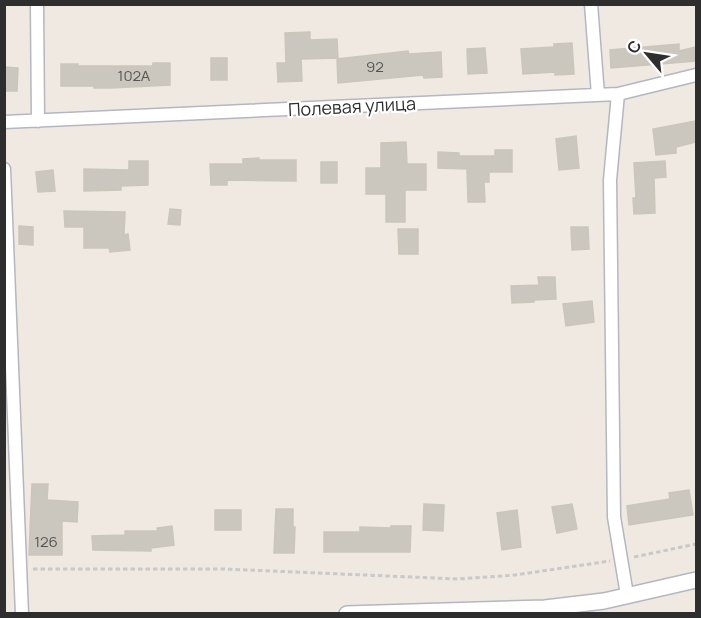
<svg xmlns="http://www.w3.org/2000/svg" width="701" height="618" font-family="Manrope,sans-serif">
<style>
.building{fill:#cbc7bf;stroke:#cbc5ba;stroke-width:1.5}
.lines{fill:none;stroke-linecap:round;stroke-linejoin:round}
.minor-casing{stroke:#b4b7c1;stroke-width:15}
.tertiary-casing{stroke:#b4b7c1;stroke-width:18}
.path{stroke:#c9c9c9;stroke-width:3;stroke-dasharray:4.5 3;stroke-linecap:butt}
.minor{stroke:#fff;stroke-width:12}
.tertiary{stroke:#fff;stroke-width:15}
.labels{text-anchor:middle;stroke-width:4.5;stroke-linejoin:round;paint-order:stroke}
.number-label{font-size:15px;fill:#555452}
.street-label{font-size:18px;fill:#2e2e2e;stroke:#fff}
</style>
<rect width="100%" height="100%" fill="#efe9e1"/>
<path class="building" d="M310 32V40L337 39 338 58 301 59 302 81 278 82 277 63H286L285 33Z
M572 43 574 74 555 75V72L523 74 521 49 554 47V44Z
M679 44V51L696 47V61L611 68 610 50Z
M485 48 487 73 468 74 467 49Z
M408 51 409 54 441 52 442 77 424 78 423 75 338 83 337 59Z
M211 58H227V80H211Z
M153 63H170V85L111 88H94V86H61V64H78L77 66H153Z
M4 67 18 68 17 91H4Z
M696 121V142L676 147V153L656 155 653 129Z
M576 136 579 168 559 170 556 139Z
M406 142 407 164H426V190H405V222H386V194H366V168H381V143Z
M495 150H512V172H489V182H484L485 202H468L467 169 438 168V152L459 153V156H495Z
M259 158V160H296V181L227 180V185H211L210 164H243V159Z
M129 161H148V185L121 186V190L84 191V169L129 170Z
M665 161 666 177 654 178 655 213 634 214 633 198H636L634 163Z
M321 162H337V183H321Z
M53 170 55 191 38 192 36 172Z
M170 209 181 210 180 225 168 224Z
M64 211 125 212 124 235 128 234 130 250 110 252 109 248H84V227H65Z
M19 226 33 227V245L19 244Z
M571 227H588L589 249 572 250Z
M398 229H418V254H399Z
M538 277H555L556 299 534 300V302L512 303 511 286 539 285Z
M592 301 594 322 566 326 563 304Z
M32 484H48L47 500 78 502 77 522 62 521V555H29Z
M689 490 693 515 629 525 627 506 670 499 669 493Z
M424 504 444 505 443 531 423 530Z
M572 504 577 529 557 533 552 507Z
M276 509H293V527H295L294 553H274Z
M215 510H241V530H215Z
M517 510 521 547 502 550 497 513Z
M172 526 174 545 151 548V551L93 550 92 536 125 535V531H158L157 528Z
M391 526H411L410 552H324V532H360V527L391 528Z"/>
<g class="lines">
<defs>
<path id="minor" d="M37 4 38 121
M591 4 598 95
M618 94 610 180 614 517 627 595
M4 122 618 94 696 75
M4 169 22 614"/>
<path id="tertiary" d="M347 614 545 608 604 601 696 580"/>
</defs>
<use href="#minor" class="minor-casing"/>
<use href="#tertiary" class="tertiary-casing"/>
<path class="path" d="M634 557 696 544
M33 569H225L458 579 515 575 610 561"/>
<use href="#minor" class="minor"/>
<use href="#tertiary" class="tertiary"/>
</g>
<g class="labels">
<g class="number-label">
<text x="375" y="72">92</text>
<text x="134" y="81">102А</text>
<text x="46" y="547">126</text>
</g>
<g class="street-label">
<text transform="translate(352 107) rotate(-3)" y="6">Полевая улица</text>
</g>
</g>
<rect width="701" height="618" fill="none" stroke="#2e2e2e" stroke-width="12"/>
<g transform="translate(647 54) rotate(299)" stroke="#ffffff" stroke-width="4.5" paint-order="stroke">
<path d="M0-4.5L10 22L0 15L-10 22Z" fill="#2e2e2e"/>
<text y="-9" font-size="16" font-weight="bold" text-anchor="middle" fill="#2e2e2e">С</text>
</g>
</svg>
